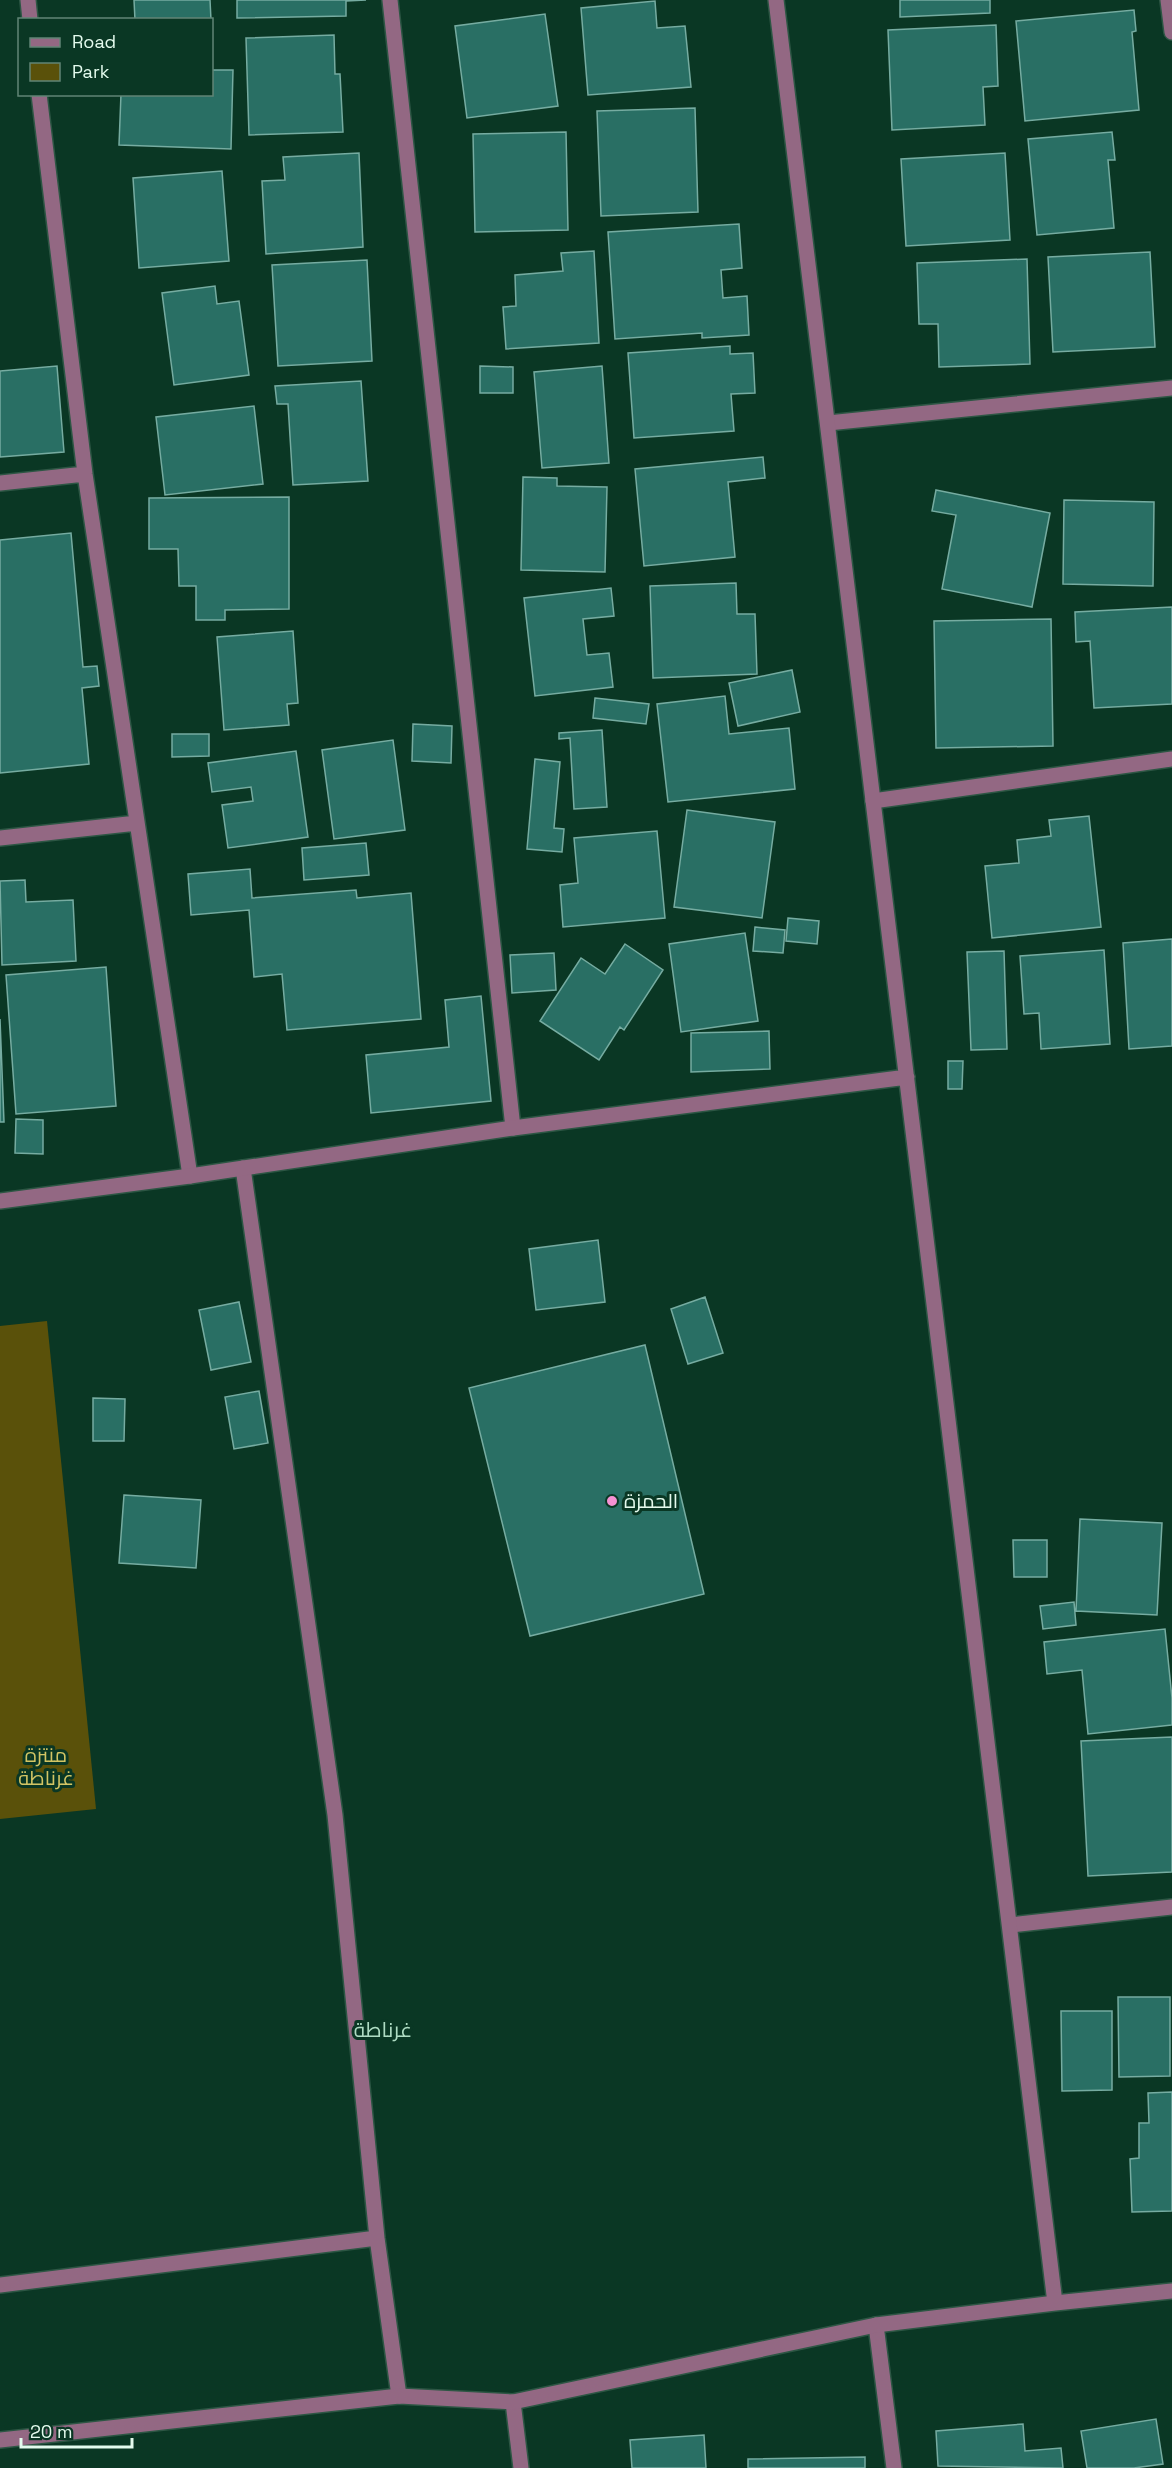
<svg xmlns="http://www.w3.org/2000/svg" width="1172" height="2468" font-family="'Space Grotesk',Cairo,sans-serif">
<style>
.green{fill:#5a510a}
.building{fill:#296f64;stroke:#76aca1;stroke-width:1.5}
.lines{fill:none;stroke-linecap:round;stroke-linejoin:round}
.minor-casing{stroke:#2d5644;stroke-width:18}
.tertiary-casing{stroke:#2d5644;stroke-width:18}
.minor{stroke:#936883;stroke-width:15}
.tertiary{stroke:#936883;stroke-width:15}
.poi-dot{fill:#f591d2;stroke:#0a3724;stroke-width:2}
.labels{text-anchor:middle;stroke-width:6;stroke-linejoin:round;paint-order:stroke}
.poi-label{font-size:20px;fill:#e4fbee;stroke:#0a3724;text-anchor:start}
.park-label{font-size:20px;fill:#d3c564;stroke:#0a3724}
.neighbourhood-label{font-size:21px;fill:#aedcc3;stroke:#0a3724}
</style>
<rect width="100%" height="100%" fill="#0a3724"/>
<path class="green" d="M47 1321 96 1809 0 1819V1326Z"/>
<path class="building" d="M134 0H210L211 20H135Z
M237 0H366L346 1V16L237 18Z
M900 0H990V13L900 17Z
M655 1 657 28 685 26 691 87 588 95 581 8Z
M1134 10 1136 31 1132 32 1139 110 1025 121 1016 21Z
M545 14 558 106 467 118 455 26Z
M996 25 998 86 983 87 985 125 892 130 888 30Z
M334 35 335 74H340L343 132 249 135 246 38Z
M212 52V70H233L231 149 119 145 121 94H212Z
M695 108 698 212 601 216 597 111Z
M566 132 568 230 475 232 473 134Z
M1112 132 1115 160H1108L1114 228 1037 235 1028 139Z
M359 153 363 247 266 254 262 181 285 180 283 157Z
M1005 153 1010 240 906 246 901 159Z
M222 171 229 261 139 268 133 178Z
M739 224 742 268 721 270 723 298 747 296 749 335 702 338V333L615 339 608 232Z
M594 251 599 343 506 349 503 307 516 306 515 275 563 271 561 253Z
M1150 252 1155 347 1053 352 1048 257Z
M1027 259 1030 364 939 367 938 324H919L917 263Z
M367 260 372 361 278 366 272 265Z
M215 286 217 304 239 301 249 375 174 385 162 293Z
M730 346V354L753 353 755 393 731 394 734 431 634 438 628 353Z
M57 366 64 452 0 457V371Z
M480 366 513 367V393H480Z
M602 366 609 463 542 468 534 372Z
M361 381 368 481 293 485 288 404H277L275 386Z
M254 406 263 484 165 495 156 417Z
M763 457 765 478 728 482 735 557 644 566 635 469Z
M523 477 557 478V486L607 487 605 572 521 570Z
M936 490 1050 513 1032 607 942 589 956 515 932 511Z
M289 497V609L225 610V620H196V586H179L178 549H149V498Z
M1064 500 1154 502 1153 586 1063 584Z
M71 533 83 667 97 666 99 686 82 688 89 764 0 773V540Z
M736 583 737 614H755L757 674 653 678 650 586Z
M611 588 614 616 583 619 587 655 609 653 613 687 535 696 524 598Z
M1172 607V704L1094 708 1090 641 1076 642 1075 612Z
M1051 619 1053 746 936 748 934 621Z
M293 631 298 703 287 704 289 725 224 730 217 637Z
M792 670 800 712 738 726 729 683Z
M725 696 729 734 789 728 795 789 668 802 657 704Z
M595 698 649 704 646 724 593 718Z
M413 724 452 726 451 763 412 761Z
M602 730 607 807 574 809 570 738 559 739V733Z
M172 734H209V756L172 757Z
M393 740 405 830 334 839 322 750Z
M296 751 308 837 228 848 222 805 253 801 251 787 212 792 208 763Z
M535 759 560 762 554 828 564 829 562 852 527 849Z
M687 810 775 822 762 918 674 907Z
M1089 816 1101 927 992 938 985 866 1019 863 1017 840 1051 836 1049 820Z
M657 831 665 918 563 927 560 885 578 883 574 838Z
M366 843 369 875 304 880 302 848Z
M250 869 252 898 356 890 357 898 411 893 421 1019 287 1030 282 974 254 977 249 910 191 915 188 874Z
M25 880 26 902 73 900 76 961 2 965 0 881Z
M788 918 819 921 817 944 786 941Z
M755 927 785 930 783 953 753 951Z
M745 933 758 1021 681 1032 669 944Z
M1172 939V1046L1129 1049 1123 943Z
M625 944 663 970 624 1030 620 1027 599 1060 540 1021 581 958 605 974Z
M1104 950 1110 1044 1041 1049 1039 1013 1024 1014 1020 956Z
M1004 951 1007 1049 971 1050 967 952Z
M554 953 556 990 512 993 510 955Z
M106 967 116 1106 16 1114 6 975Z
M481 996 491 1101 371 1113 366 1055 449 1047 445 1000Z
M0 1019 4 1122H0Z
M769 1031 770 1069 691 1072V1033Z
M948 1061H963L962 1089H948Z
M16 1119 43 1120V1154L15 1153Z
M598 1240 605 1302 536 1310 529 1249Z
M705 1297 723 1353 688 1364 671 1309Z
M239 1302 251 1362 211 1370 199 1310Z
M645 1345 704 1594 530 1636 469 1388Z
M259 1391 268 1443 234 1449 225 1397Z
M93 1398 125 1399 124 1441H93Z
M124 1495 201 1500 196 1568 119 1563Z
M1080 1519 1162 1523 1157 1615 1076 1611Z
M1013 1540H1047V1577H1014Z
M1074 1602 1076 1625 1043 1629 1040 1606Z
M1165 1629 1172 1698V1725L1088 1734 1082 1670 1047 1674 1044 1642Z
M1172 1737V1872L1088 1876 1081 1741Z
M1118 1997H1170V2076L1119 2077Z
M1061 2011H1112V2090L1062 2091Z
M1172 2092V2211L1132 2212 1130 2159 1139 2158V2123H1149L1148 2093Z
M1156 2419 1163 2464 1134 2468H1087L1081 2431Z
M1023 2424 1025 2451 1061 2448 1063 2468 938 2466 936 2431Z
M704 2435 706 2468H632L630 2440Z
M865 2457V2468H748V2459Z"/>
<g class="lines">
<defs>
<path id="minor" d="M28 0 30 20
M390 0 513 1128
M1168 0 1172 32
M39 94 85 474 190 1176
M828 423 1172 388
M0 483 85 474
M873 801 1172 759
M0 838 137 823
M243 1168 335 1815 377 2238 399 2396
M1010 1925 1172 1907
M0 2285 377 2238
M876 2325 894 2468
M513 2402 521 2468"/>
<path id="tertiary" d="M776 0 1055 2303
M0 1201 190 1176 513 1128 907 1077
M0 2440 399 2396 513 2402 876 2325 1055 2303 1172 2291"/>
</defs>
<use href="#minor" class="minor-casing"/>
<use href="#tertiary" class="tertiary-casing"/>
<use href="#minor" class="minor"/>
<use href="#tertiary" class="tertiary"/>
</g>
<circle class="poi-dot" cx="612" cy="1501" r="6"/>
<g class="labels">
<g class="poi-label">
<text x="624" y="1508">الحمزة</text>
</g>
<g class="park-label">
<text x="46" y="1762">منتزة<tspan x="46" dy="23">غرناطة</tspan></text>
</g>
<g class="neighbourhood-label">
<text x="383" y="2037">غرناطة</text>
</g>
</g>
<rect x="18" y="18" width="195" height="78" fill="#0a3724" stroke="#618575" stroke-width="1.5"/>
<rect x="30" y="38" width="30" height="9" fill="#936883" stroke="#618575" stroke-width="1.5"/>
<text x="72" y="48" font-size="18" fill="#e4fbee">Road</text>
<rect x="30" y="63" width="30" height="18" fill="#5a510a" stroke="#618575" stroke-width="1.5"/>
<text x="72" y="78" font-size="18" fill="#e4fbee">Park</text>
<path d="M21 2438v9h111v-9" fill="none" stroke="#e4fbee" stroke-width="3"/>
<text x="30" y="2438" font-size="18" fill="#e4fbee" stroke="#0a3724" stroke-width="4.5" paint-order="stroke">20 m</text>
</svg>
